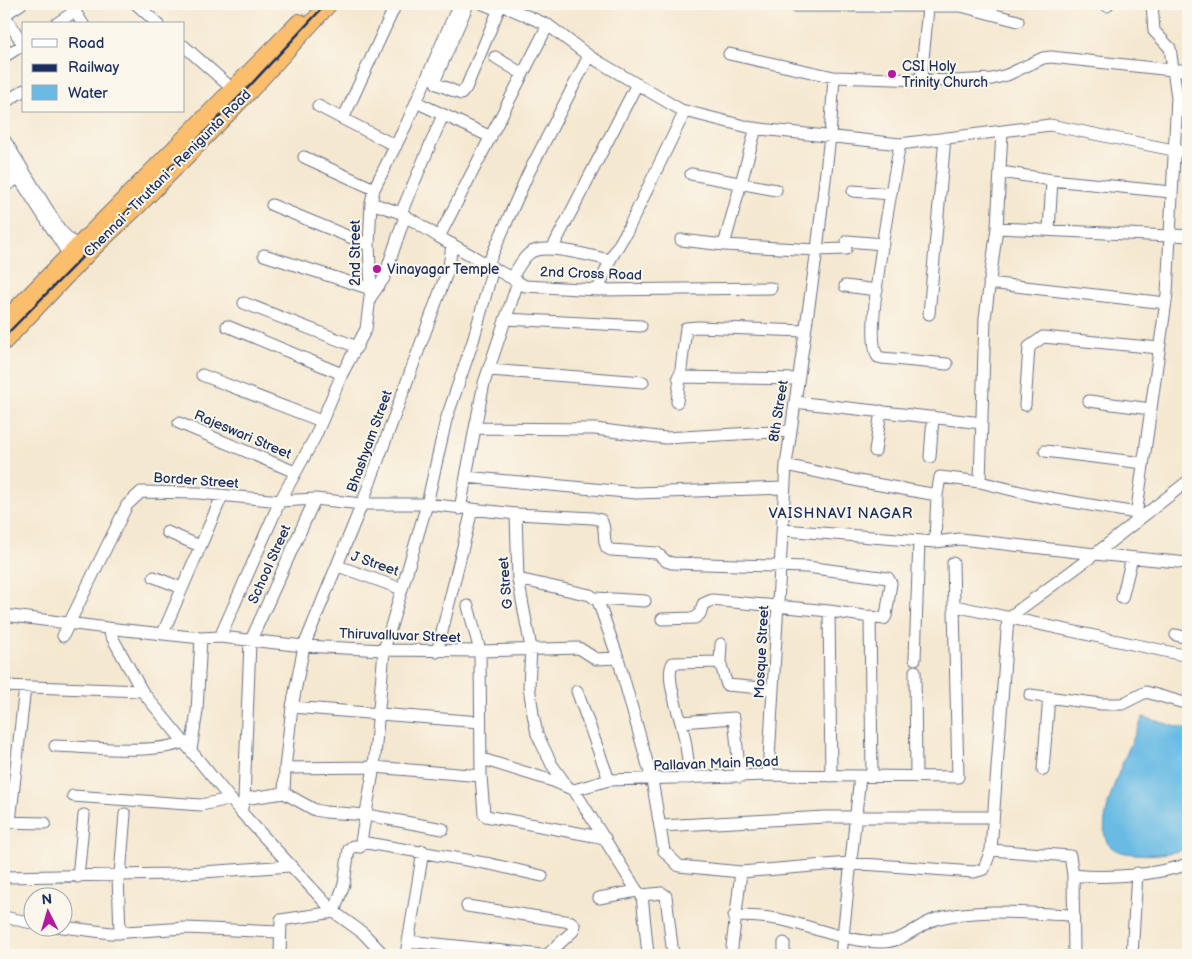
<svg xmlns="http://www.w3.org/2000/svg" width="1192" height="959" font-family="'Balsamiq Sans',sans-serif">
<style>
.water{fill:#69bbe4;stroke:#4275a1}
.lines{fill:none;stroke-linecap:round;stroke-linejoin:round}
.minor-casing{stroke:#677086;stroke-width:13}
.highway-casing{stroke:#677086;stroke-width:18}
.minor{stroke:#fff;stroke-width:11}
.highway{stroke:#fabe6d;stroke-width:16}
.rail{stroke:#1b2f5e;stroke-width:2.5}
.poi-dot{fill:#b5179e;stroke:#fbf7ec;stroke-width:2}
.labels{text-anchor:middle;stroke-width:4;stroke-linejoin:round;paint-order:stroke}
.poi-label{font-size:14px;fill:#1b2f5e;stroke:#fbf7ec;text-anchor:start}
.street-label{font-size:14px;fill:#1b2f5e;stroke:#fbf7ec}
.neighbourhood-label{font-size:15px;letter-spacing:1px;fill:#1b2f5e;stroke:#fbf7ec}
</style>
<rect width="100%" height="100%" fill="#fbf7ec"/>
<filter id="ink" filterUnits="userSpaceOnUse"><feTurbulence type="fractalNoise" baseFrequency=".02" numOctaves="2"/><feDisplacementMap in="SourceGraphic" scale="10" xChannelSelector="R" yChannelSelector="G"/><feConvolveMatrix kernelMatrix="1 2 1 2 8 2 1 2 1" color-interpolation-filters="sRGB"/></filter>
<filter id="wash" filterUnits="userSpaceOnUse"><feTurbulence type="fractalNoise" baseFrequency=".0096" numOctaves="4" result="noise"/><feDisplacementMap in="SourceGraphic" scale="20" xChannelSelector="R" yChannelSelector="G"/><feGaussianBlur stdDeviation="1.12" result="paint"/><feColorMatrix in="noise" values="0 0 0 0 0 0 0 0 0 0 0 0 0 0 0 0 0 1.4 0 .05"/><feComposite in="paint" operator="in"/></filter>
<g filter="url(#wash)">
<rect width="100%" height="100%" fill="#f5e8d0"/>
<path class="water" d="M1143 717 1188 730V849C1171 853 1153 856 1135 854 1126 853 1118 853 1110 846 1089 827 1133 740 1143 717Z"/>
</g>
<g filter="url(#ink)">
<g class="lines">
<defs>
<path id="minor" d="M70 4 83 24
M136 4 158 24
M468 4 435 80 437 84 461 94 466 88 501 4
M483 4 498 10
M499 4 548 25 589 56 681 110 752 128 900 144 1050 125 1188 153
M1107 4V6
M794 6H961V4
M961 6 1018 21
M4 14 24 46
M4 15 21 4
M56 24 75 11
M184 46 237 93
M729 54 834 77 954 81 992 79 1007 75 1043 58 1051 57 1172 70H1188
M4 57 24 44
M495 57 521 73
M921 79 928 8
M416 102 491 137
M4 103 24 90
M318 106 343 119
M756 128 724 245 817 250 846 249
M4 139 60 230 77 247
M900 144C894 177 862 336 878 357L882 358 947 364
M396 146 343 119 396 4
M4 155 69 255
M304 157 374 189
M1001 172 1052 180 1171 192
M691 174 776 190
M4 187 18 178
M853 191 891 194
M371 203 401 213 439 237 525 286 598 290 771 288
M272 205 369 245
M401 213 443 115
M997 228 1002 131
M1049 230 1052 180
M1175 235 1188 236
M439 237 548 25
M681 240 724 245
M847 241 883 244
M452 244 449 267 362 504 304 646 292 707 285 768 374 767 481 776 480 651 468 606
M552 249 637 84
M264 255 371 289
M488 264 528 174 589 56
M512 278C517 270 522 258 530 253 544 242 593 257 610 260
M989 283 1166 303
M845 286 877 290
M598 290 610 260 627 231 685 111
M370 298 384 278 405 216
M244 303 357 347
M929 314 945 138
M505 319 641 326
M227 326 342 374
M489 370 643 382
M202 375 321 421
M678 377 798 379
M1089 401 1151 409
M677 402 686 328 698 327 805 331
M795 402 982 423
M1025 405 1029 347 1043 337 1159 348
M179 423 295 472
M475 428 484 383 518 282
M875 451 881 411
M1045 451 1143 463
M930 457 933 417
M786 465 858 481 937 495
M466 477 636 493 784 488
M460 509 475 428 595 429 665 438 790 431
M1136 513 1033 495 980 482 985 318 997 228 1169 236
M516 514 518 579 531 648 529 686 533 714 537 734 552 765 567 786
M1135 523 1167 294 1177 97 1170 48 1154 31 1152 4
M783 530 935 542 960 539 1095 554 1188 481
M167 532 200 546
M935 542 937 495 940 477 980 482
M338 566 402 589
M154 577 182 588
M518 579 590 595 598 601 618 658 652 780 664 851 679 866 741 872 849 863 974 872 984 869 991 850 1008 618 1095 554 1188 563
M596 598 645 601
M1122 598 1132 558
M955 606 1188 656
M829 611 831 776
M4 615 107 628 142 691 241 812 334 912 363 933 384 955
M870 616 872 776
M107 628 201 638 220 637 280 501 315 499 362 504H427L516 514 593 518 601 520C607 529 602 539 607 548L611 550 657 553 666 561 672 563 807 567 888 578 891 583 886 616 884 619 829 611 712 600 703 604 700 614 695 618 662 619
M163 633 222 496
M1176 635 1188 638
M63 636 127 505 141 492 199 493 280 501 315 437 342 374 366 329 371 289 369 245 371 203 374 189 407 123 459 4
M220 637 304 646 384 650 480 651 579 648 596 659 618 658
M437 652 472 510
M915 659 919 541
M720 662 721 644
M915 671 916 777
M4 686 142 691
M577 691 609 780
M1030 695 1102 704H1122L1146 692 1188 704
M292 707 480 722
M681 722 734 718 740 777
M55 746C91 747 151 755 184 742
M191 750 197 711 201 638
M482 759 553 781 574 790 609 780 768 775 958 777 953 563
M1043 770 1049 697
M768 775 786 465 817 250 830 136 834 77
M481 776 484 814 486 816 605 838
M690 778C688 763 687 746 683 731 680 715 664 676 673 663L720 662 727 685 773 689
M574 790 637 891 642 895 662 893 666 896 673 955
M284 793 315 810 325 812 367 815 443 829
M73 796 201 805 230 799
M244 799 284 793 285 768
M241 812 244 799 250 642 315 499
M4 822 45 823
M10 822 25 687
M661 826 825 817H993
M361 842 490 864 542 876
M991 850 1070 856 1073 875
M118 875 120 933
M120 875 125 814
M4 877 173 874 290 866
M78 877 84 815
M642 895 648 955
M599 898 637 891
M467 906 571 922 574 925 573 931 547 955
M734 916C754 916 773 917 791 922 821 930 852 943 884 942 904 941 918 925 936 919 977 907 1032 914 1074 915
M4 917 32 923
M55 926 111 933 185 928 279 932
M408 941 542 955
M280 955 281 920 334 912 344 884 349 849 353 846 360 847 374 767 384 650 427 504 446 420 473 341 493 268
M406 955 423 851
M731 955 741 872
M784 955V943
M841 955 860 776
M1074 955 1073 875C1106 879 1157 875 1188 864
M1132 955 1137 873"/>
<path id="highway" d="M4 321 299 22
M4 342 88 253 137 207 249 92 329 4"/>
</defs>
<use href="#minor" class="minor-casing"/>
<use href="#highway" class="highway-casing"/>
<use href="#minor" class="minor"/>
<use href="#highway" class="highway"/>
<path class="rail" d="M4 337 244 92 326 4"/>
</g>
</g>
<g class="poi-dot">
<circle cx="892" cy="74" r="5"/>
<circle cx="377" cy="269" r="5"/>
</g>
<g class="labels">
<g class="poi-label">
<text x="902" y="71">CSI Holy<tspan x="902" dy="16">Trinity Church</tspan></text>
<text x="387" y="274">Vinayagar Temple</text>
</g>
<g class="street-label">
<text transform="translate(167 173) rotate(-45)" y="5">Chennai - Tiruttani - Renigunta Road</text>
<text transform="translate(355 253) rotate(-90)" y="5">2nd Street</text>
<text transform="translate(591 273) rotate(2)" y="5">2nd Cross Road</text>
<text transform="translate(778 411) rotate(-81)" y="5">8th Street</text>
<text transform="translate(243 434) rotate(23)" y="5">Rajeswari Street</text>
<text transform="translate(369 441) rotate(-70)" y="5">Bhashyam Street</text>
<text transform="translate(196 480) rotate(4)" y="5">Border Street</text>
<text transform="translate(375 563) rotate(19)" y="5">J Street</text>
<text transform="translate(269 564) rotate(-66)" y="5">School Street</text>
<text transform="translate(505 583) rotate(-95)" y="5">G Street</text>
<text transform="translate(400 635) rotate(2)" y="5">Thiruvalluvar Street</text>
<text transform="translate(761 652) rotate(-87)" y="5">Mosque Street</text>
<text transform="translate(716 763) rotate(-2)" y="5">Pallavan Main Road</text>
</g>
<g class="neighbourhood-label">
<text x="841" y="518">VAISHNAVI NAGAR</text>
</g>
</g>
<rect width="1192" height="959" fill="none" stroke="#fbf7ec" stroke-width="20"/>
<rect x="22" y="22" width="162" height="90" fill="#fbf7ec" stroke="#a1a7b3"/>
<rect x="32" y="39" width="25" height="8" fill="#ffffff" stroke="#a1a7b3"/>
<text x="68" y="48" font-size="15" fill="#1b2f5e">Road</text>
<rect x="32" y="64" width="25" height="8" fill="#1b2f5e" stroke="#a1a7b3"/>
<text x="68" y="72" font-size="15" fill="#1b2f5e">Railway</text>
<rect x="32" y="85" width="25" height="15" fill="#69bbe4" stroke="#a1a7b3"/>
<text x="68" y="98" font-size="15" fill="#1b2f5e">Water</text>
<g transform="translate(48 912) rotate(355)"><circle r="24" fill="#fbf7ec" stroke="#a1a7b3"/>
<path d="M0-4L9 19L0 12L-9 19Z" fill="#b5179e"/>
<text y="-8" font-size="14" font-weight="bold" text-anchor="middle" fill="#1b2f5e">N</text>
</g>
</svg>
